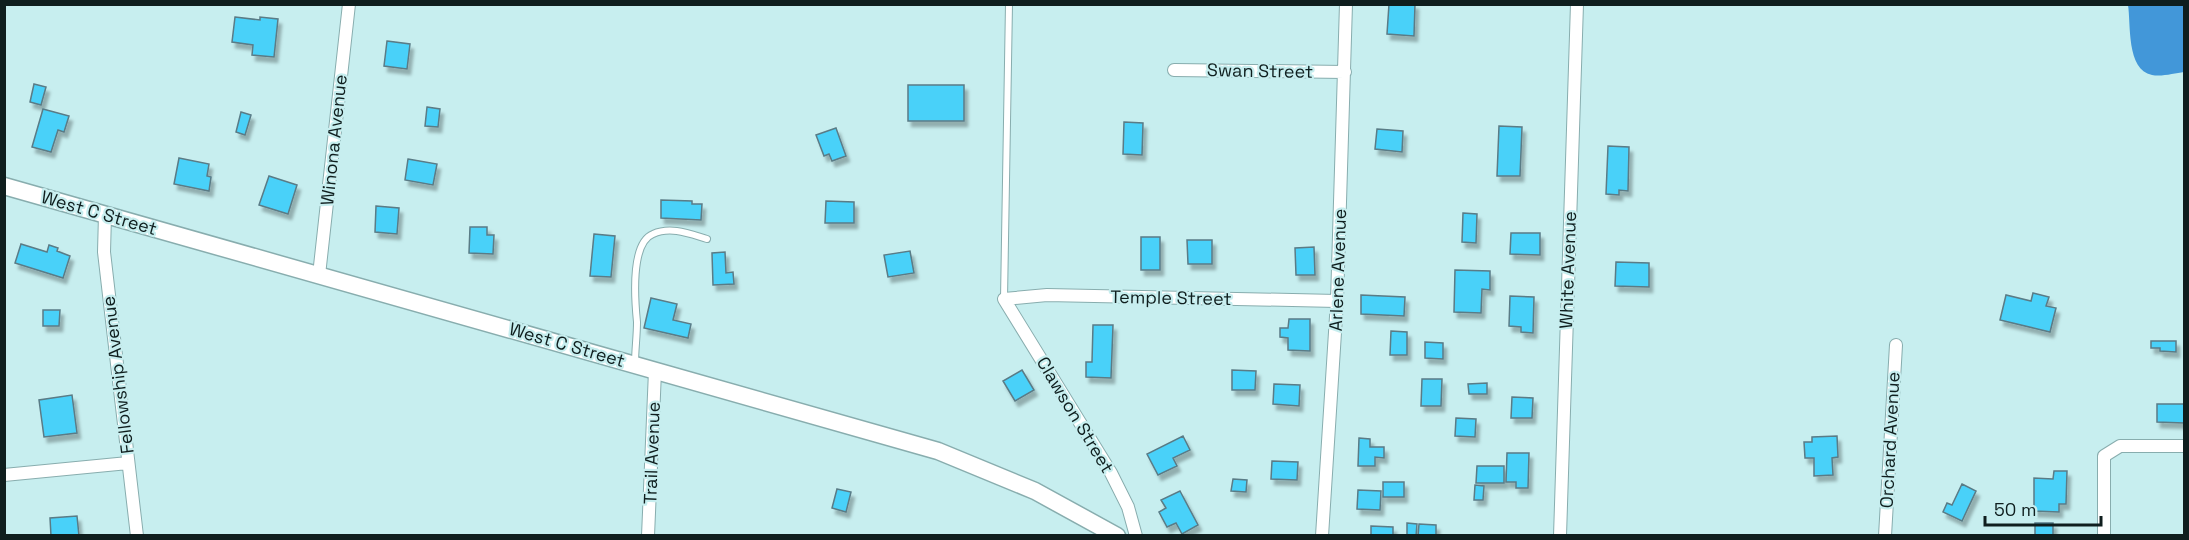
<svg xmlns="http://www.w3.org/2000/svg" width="2189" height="540" font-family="'Space Grotesk',sans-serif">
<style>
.water{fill:#4297d9}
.building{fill:#49d1f9;stroke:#5a7b86;stroke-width:1.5;filter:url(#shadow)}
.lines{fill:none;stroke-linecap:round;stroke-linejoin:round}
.service-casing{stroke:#88adae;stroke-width:8}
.minor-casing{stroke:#88adae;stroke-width:14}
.secondary-casing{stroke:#88adae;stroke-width:19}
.service{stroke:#fff;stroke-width:6}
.minor{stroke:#fff;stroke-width:12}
.secondary{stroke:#fff;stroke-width:16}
.labels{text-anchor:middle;stroke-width:4.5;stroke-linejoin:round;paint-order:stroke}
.street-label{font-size:18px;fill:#0f1e1e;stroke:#c7eeef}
</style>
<defs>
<filter id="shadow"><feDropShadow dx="3.5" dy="5.5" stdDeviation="1.5" flood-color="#0004"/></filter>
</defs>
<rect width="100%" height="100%" fill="#c7eeef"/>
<path class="water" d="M2128 5H2184V72C2175 73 2162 77 2152 75 2126 70 2131 23 2128 5Z"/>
<path class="building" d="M1389 4H1415L1414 36 1387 34Z
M235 17 260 20V17L278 19 274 57 252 55 253 45 232 42Z
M387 41 410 44 407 69 384 66Z
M34 84 46 87 41 105 30 102Z
M908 85H964V121H908Z
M427 107 440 109 438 127 425 126Z
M43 109 69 116 64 132 58 130 51 152 32 147Z
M241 112 251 115 245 135 236 132Z
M1124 122 1143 123 1142 155 1123 154Z
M1499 126 1522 127 1520 176H1497Z
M836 128 846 156 832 161 829 154 824 156 816 135Z
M1377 129 1403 131 1402 152 1375 149Z
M1608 146 1629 147 1628 191 1619 190V195L1606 194Z
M179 158 209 164 207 176 211 177 209 191 174 184Z
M408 159 437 164 433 185 405 180Z
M269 176 297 185 288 214 259 205Z
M661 200 692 201V204H702L701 220 661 218Z
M826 201 854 202V223H825Z
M376 206 399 208 397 234 375 232Z
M1463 213 1477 214 1476 243 1462 242Z
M470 227H487V235H494L493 254 469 253Z
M1511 233H1540V255L1510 254Z
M594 234 615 236 611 277 590 276Z
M1141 237H1160V270H1141Z
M1187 240H1212V264H1188Z
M21 244 47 252 49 245 58 248 57 251 70 256 63 278 15 263Z
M1314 247 1315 275H1296L1295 248Z
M910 251 914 273 888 277 884 255Z
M725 252 726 273 733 272 734 284 713 285 712 253Z
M1616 262 1649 263V287L1615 286Z
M1455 270 1490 271V290L1482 289 1481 313 1454 312Z
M2033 293 2049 297 2046 306 2056 308 2050 332 2000 320 2006 295 2031 301Z
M1361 295 1405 297 1404 316 1361 314Z
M1510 296 1534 297 1533 333 1521 332V327L1509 326Z
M651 298 677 304 673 320 691 324 688 338 644 328Z
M43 310H60L59 326H43Z
M1289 319H1310V351L1288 350V338L1280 337V328H1288Z
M1093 325H1113L1111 378 1086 377V362H1092Z
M1391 331 1407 332V355H1390Z
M2151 341H2176V352L2160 351V348H2151Z
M1425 342 1443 343V359L1425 358Z
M1022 370 1034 390 1015 401 1003 381Z
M1232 370 1256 371 1255 390H1232Z
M1422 379H1442L1441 406H1421Z
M1487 383V394H1469L1468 384Z
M1274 384 1300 385 1299 406 1273 404Z
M72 395 77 433 44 437 39 400Z
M1512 397 1533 398 1532 418H1511Z
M2157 404H2184V423L2157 422Z
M1456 418 1476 419 1475 437 1455 436Z
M1183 436 1190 450 1173 458 1177 466 1158 475 1147 454Z
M1837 436 1838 457 1832 458 1833 475 1814 476V458H1805L1804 442H1812V437Z
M1359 438 1370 439V447H1384V458L1375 457V466H1358Z
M1507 453H1529L1528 488H1516V482H1506Z
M1272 461 1298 462 1297 480 1271 479Z
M1477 466H1504V483H1476Z
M2054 471H2067L2066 504H2059V512L2034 511V478L2053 479Z
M1233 479 1247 480 1246 492 1231 491Z
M1383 482H1404V497H1383Z
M1962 484 1976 491 1962 521 1943 512 1947 503 1952 505Z
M1475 485 1484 486 1483 500H1474Z
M837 489 851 492 846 512 832 508Z
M1358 490 1381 491 1380 510 1357 509Z
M1180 491 1198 525 1182 534 1176 523 1167 527 1159 512 1166 508 1161 500Z
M77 516 79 536H51L50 518Z
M1407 523 1417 524 1416 536H1407Z
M2035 523H2053V536H2035Z
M1419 524 1436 525V536H1418Z
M1371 526 1393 527V536H1371Z"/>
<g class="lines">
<defs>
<path id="service" d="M1004 299 1009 4
M635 364C635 350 637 336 637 322 635 302 630 243 653 234 671 226 690 234 707 239"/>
<path id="minor" d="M1174 70 1345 72
M105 215 104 252 137 536
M319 275 349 4
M4 475 128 463
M648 536 655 371
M1136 536 1128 507 1111 473 1004 299 1047 295 1337 301
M1322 536 1337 301 1346 4
M1560 536 1577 4
M1885 536 1896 345
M2104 536V456L2120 446H2184"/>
<path id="secondary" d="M4 186 938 451 1035 491 1117 536"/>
</defs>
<use href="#service" class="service-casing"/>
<use href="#minor" class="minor-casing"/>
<use href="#secondary" class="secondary-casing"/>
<use href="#service" class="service"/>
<use href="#minor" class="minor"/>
<use href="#secondary" class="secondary"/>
</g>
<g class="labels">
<g class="street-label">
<text transform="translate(1260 71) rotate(1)" y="6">Swan Street</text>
<text transform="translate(334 140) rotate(-84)" y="6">Winona Avenue</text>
<text transform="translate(99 213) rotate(16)" y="6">West C Street</text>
<text transform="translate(1338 270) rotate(-88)" y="6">Arlene Avenue</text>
<text transform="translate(1568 270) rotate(-88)" y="6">White Avenue</text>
<text transform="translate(1171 298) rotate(1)" y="6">Temple Street</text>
<text transform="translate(567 345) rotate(16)" y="6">West C Street</text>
<text transform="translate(118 375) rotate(-97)" y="6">Fellowship Avenue</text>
<text transform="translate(1075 415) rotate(59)" y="6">Clawson Street</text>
<text transform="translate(1890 440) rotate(-87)" y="6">Orchard Avenue</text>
<text transform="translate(652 453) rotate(-88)" y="6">Trail Avenue</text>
</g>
</g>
<rect width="2189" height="540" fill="none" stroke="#0f1e1e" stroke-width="12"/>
<path d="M1985 516v9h116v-9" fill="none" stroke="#0f1e1e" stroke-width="3"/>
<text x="1994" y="516" font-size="18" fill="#0f1e1e" stroke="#c7eeef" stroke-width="4.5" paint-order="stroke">50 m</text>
</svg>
